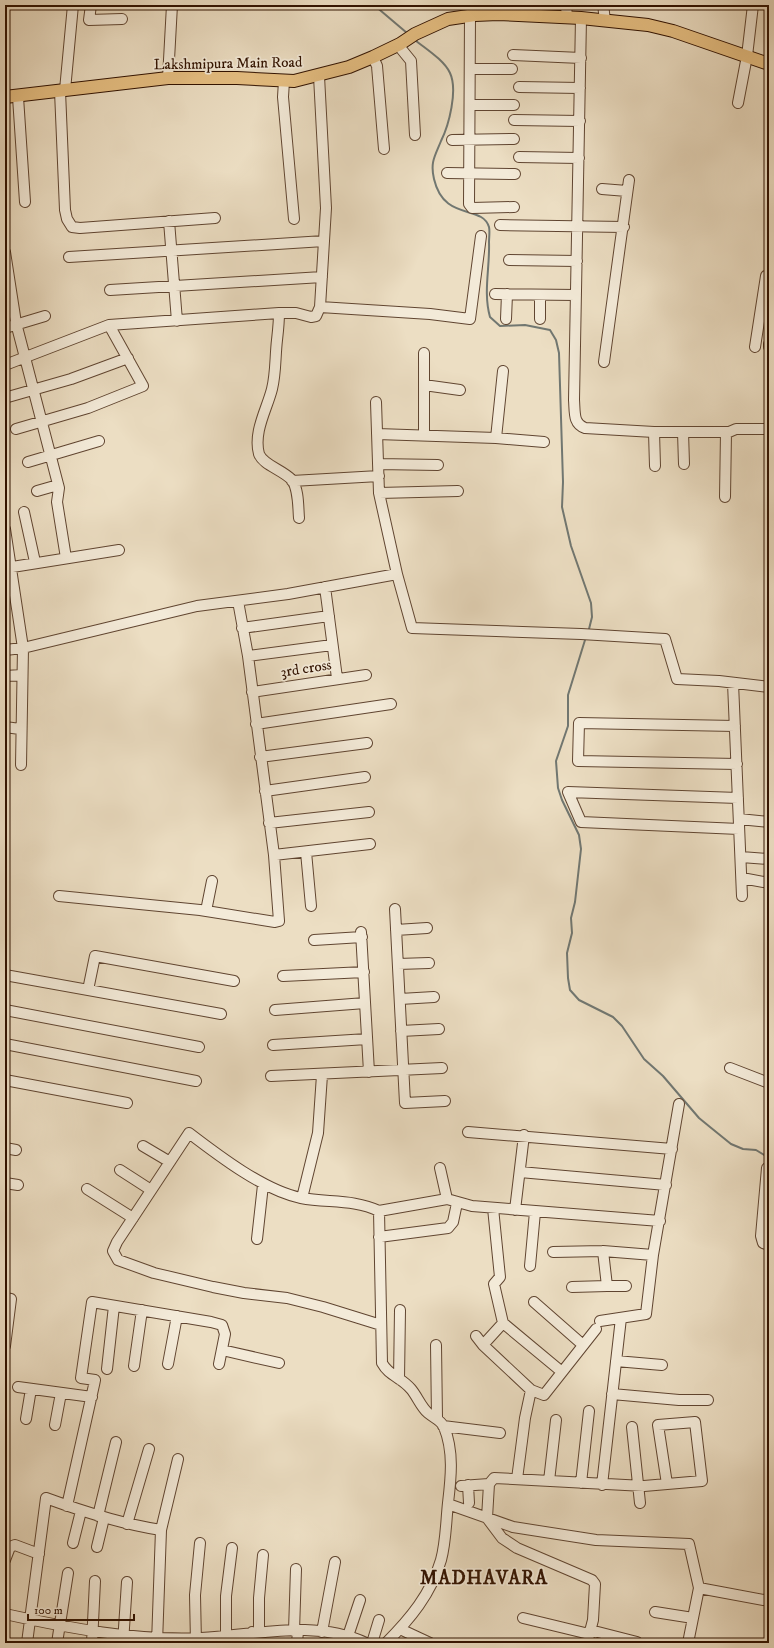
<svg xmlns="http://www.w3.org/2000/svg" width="774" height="1648" font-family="'IM FELL DW Pica',serif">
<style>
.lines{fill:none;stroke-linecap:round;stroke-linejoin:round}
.stream{stroke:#717771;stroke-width:2}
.minor-casing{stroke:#604531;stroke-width:12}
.major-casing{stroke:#311200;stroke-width:14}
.minor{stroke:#f3ead8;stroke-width:10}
.major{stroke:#e6bf82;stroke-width:12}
.labels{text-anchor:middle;stroke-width:3.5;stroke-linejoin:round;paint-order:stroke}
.street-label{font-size:15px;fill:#311200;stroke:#f3ead8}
.district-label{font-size:19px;font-weight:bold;letter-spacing:1px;fill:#311200;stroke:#f3ead8}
</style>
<rect width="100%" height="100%" fill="#ecdec3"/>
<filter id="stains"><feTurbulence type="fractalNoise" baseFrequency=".005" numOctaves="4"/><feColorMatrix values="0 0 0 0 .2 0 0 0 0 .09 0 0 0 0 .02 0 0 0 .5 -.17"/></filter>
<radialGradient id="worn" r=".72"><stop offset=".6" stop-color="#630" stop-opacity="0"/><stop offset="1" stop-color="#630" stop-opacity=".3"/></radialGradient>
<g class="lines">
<path class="stream" d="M374 5 407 33
M415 40C426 49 444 60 450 73 458 90 449 125 441 141 435 156 430 162 434 179 444 222 482 204 489 227 490 231 489 238 489 242 490 268 483 292 490 317L500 326 525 325 550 330 556 340 559 353 563 482 562 507 571 546 591 603 592 617 589 629
M585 640 568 695V726L556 761 558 788 562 800 579 835 581 849 575 902 571 918 572 933 567 953 568 978 570 990 579 1000 613 1017 622 1026 644 1059 663 1076 699 1118 710 1127 731 1144 743 1149 756 1150 769 1158"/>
<defs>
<path id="minor" d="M91 5 89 20 122 19
M530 5V16
M566 5 567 18
M603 5 605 20
M470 16 469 204 472 208 514 207
M581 18 574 400C575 412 573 424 585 428L654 432H729L736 429H769
M398 45 411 61 415 135
M513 55 581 58
M373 57 377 66 384 149
M470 69H512
M168 78 172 5
M284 81 283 97 294 219
M519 87 580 88
M65 90 73 5
M60 91 65 210 67 219 72 227 80 228 215 218
M18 97 25 202
M738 103 747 56 753 5
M470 105H514
M514 120 580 121
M452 140 514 139
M519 157 579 158
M447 173 515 174
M602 189 627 191
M169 221 177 321
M500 225 624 227
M5 252 16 323 59 488 57 502 66 558
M69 257 324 241
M509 260 577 261
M110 290 322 277
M495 294 576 295
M540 295V319
M320 307 430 314 470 319 481 236
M506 319 507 294
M5 328 45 316
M755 347 766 276H769
M769 347V344
M604 362 629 180
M5 365 109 325 279 313
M424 385 460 390
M8 397 71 379 128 358
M376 402 379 493 397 574
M16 429 88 408 143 386 109 325
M654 432 655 466
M683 432 684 464
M377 434 496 438 544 442
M424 435V353
M496 438 503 371
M28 462 99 441
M378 464 438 465
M292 481 379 476
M37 491 58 485
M379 493 458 491
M725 497 726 432
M24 512 35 562
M299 518C298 507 299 490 292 480 283 470 263 465 259 454 253 432 267 409 272 389 276 373 275 357 277 340 278 331 279 323 279 313H296L311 317 316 316 320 307 326 208 319 76
M5 529 23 648 21 765
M6 568 119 550
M325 587 337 678
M242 628 329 616
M5 650 23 648 197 606 288 594 397 574 412 628 581 634 665 639 677 679 719 681 769 687
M248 656 332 645
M5 676 22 675
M733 683 742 896
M252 692 366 675
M256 724 391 704
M735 726 579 723 578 761 737 764
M5 727 20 729
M260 757 367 743
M265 791 365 777
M738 798 568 792 581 822 739 829
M739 819 769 822
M269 823 369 812
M306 852 311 906
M274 855 370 844
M741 857 769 859
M742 878 769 883
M59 896 200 910 275 922 279 921 274 855 248 656 238 601
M395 909 405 1103 445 1101
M206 911 212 881
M396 930 427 928
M361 932 369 1072
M314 940 362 937
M398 964 429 963
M5 975 221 1014
M283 976 364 972
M88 990 95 956 234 981
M400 999 434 997
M5 1010 199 1047
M275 1010 365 1003
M401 1031 439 1029
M5 1044 196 1081
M273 1045 367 1039
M730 1068 769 1083
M271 1076 442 1068
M5 1080 127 1103
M468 1132 672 1149
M143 1146 170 1162
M5 1148 16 1150
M440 1168 447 1199
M767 1168 761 1236 763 1243 769 1245
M120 1170 151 1190
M520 1172 666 1185
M5 1183 18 1185
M87 1189 133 1218
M302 1198 318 1133 322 1075
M493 1208 500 1277 494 1284 503 1323 483 1345 531 1390 544 1395 596 1329
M515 1210 524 1135
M379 1211C354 1199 328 1203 301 1198 265 1191 219 1156 189 1133L117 1242 113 1251 118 1260 154 1273 213 1287 244 1293 287 1298 323 1307 381 1325
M379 1237 448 1228 453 1222 457 1203
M257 1239 263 1185
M603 1251 607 1286H626
M553 1252 603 1251 653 1255
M530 1266 535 1212
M572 1287 607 1286
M5 1298 11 1299 5 1346
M534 1302 583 1345
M600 1321 646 1314 653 1255 679 1104
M503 1323 562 1372
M476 1336 483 1345
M436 1345 437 1418
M222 1350 279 1363
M616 1361 662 1365
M168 1364 177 1316
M134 1366 142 1310
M107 1369 114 1306
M399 1379 400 1310
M18 1387 92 1397
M612 1394 679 1400H708
M26 1419 31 1389
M55 1425 61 1393
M443 1426 500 1433
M632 1427 640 1503
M517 1479 525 1418 531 1390
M549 1481 556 1420
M581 1483 589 1411
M468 1485 469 1503
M602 1485 621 1318
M461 1486 489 1484
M448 1504 513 1527 596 1540 689 1544 699 1588
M67 1506 94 1385 95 1380 81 1378 92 1302 211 1322 222 1325 225 1334 219 1364
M98 1516 116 1442
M127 1524 149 1449
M73 1543 81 1511
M97 1547 104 1518
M5 1560 10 1547 15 1545 39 1554
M655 1612 693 1618
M5 1614C69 1628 135 1641 201 1638 256 1635 314 1619 366 1643
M523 1618 589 1634
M400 1629 430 1643
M590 1630 637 1642
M294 1631 296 1569
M259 1632V1598L263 1555
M322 1632 335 1562
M348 1636 360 1600
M27 1643 46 1498C84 1512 121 1524 161 1530
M57 1643 68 1573
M92 1643 95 1581
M123 1643 127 1582
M157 1643 161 1530 178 1459
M196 1643 195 1595 200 1543
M226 1643V1596L232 1548
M251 1643 252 1632
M297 1643 298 1631
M372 1643 379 1620
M386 1643C410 1619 431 1594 441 1560 446 1542 446 1521 448 1503 451 1478 454 1451 444 1427 441 1420 434 1418 428 1413 421 1407 417 1396 411 1389 401 1377 389 1376 382 1363L379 1211 447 1199 472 1206 660 1221
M587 1643 593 1620 595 1584 592 1580 517 1548 502 1538 487 1518 489 1484 494 1478 644 1486 702 1481 695 1422 658 1425 667 1484
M688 1643 699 1588 769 1601"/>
<path id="major" d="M5 97 168 78H237L294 81 349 67 373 57 400 44 415 34 448 19 475 15 498 14 581 18 648 25 673 31 769 64"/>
</defs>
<use href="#minor" class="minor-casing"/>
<use href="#major" class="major-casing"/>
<use href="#minor" class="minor"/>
<use href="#major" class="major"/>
</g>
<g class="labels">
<g class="street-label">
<text transform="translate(228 63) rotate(-1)" y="5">Lakshmipura Main Road</text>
<text transform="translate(306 668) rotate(-9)" y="5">3rd cross</text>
</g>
<g class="district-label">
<text x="484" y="1584">MADHAVARA</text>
</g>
</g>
<rect width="774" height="1648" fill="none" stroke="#ecdec3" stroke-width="20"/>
<rect x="6" y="6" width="762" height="1636" fill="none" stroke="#311200" stroke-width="2"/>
<rect x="10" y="10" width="754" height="1628" fill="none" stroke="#311200"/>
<path d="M28 1614v6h106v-6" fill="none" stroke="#311200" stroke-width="2"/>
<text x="34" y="1614" font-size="12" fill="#311200" stroke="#f3ead8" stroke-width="3" paint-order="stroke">100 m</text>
<rect width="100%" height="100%" filter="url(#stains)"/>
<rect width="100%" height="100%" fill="url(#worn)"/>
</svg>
